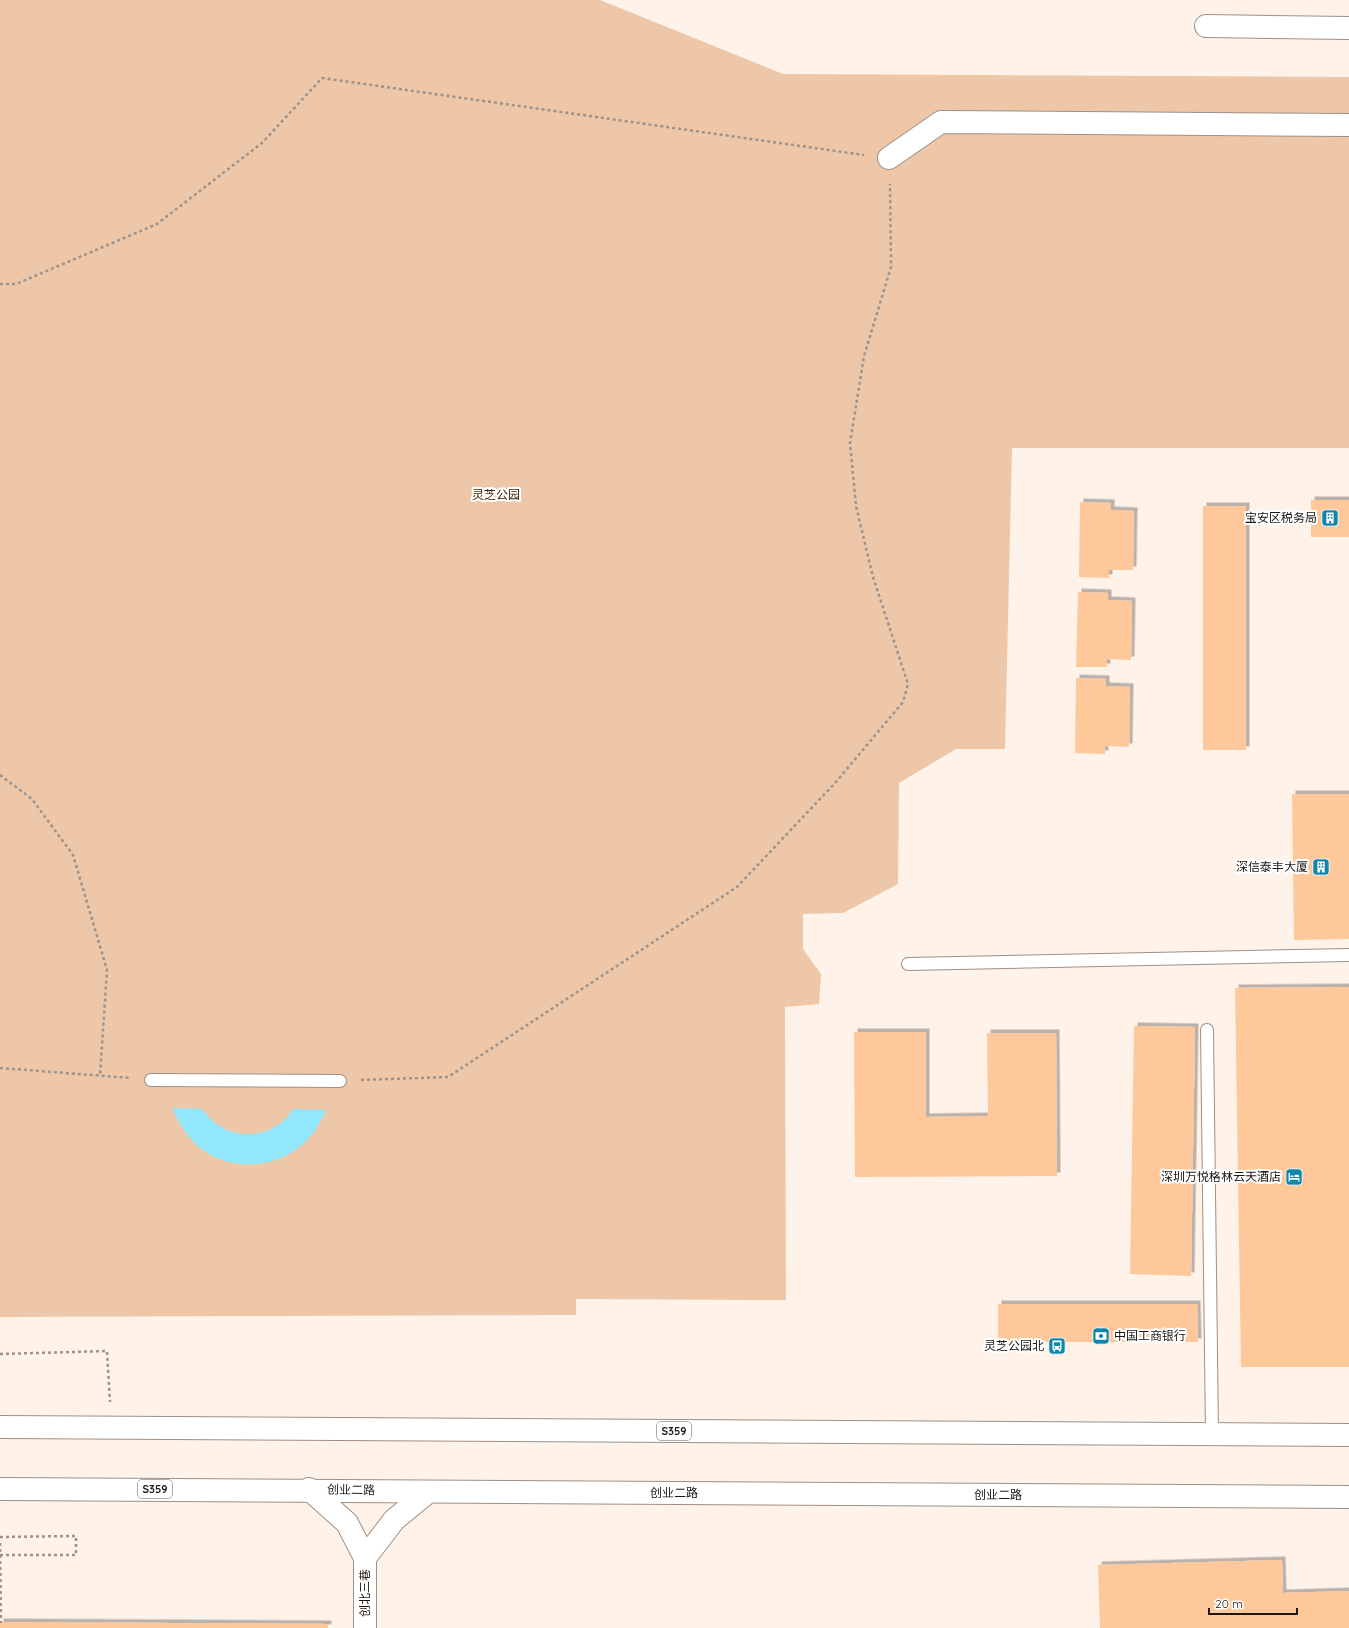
<svg xmlns="http://www.w3.org/2000/svg" width="1349" height="1628" font-family="Quicksand,'Noto Sans SC',sans-serif">
<style>
.green{fill:#edc7a8}
.water{fill:#93e7fc}
.building{fill:#ffc89b;filter:url(#shadow)}
.lines{fill:none;stroke-linecap:round;stroke-linejoin:round}
.service-casing{stroke:#9d9086;stroke-width:14}
.minor-casing{stroke:#9d9086;stroke-width:24}
.primary-casing{stroke:#9d9086;stroke-width:24}
.path{stroke:#9c938d;stroke-width:2.5;stroke-dasharray:3 3;stroke-linecap:butt}
.service{stroke:#fff;stroke-width:12}
.minor{stroke:#fff;stroke-width:22}
.primary{stroke:#fff;stroke-width:22}
.path-bridge{stroke:#9c938d;stroke-width:2.5;stroke-dasharray:3 3;stroke-linecap:butt}
.labels{text-anchor:middle;stroke-width:4;stroke-linejoin:round;paint-order:stroke}
.shield{fill:#fff;stroke:#605d5a;stroke-width:1}
.shield-label{font-size:11px;font-weight:bold;fill:#1c1713}
.park-label{font-size:12px;fill:#472401;stroke:#fff}
.poi-label{font-size:12px;fill:#1c1713;stroke:#fff;text-anchor:end}
.street-label{font-size:12px;fill:#1c1713;stroke:#fff}
</style>
<defs>
<filter id="shadow"><feDropShadow dx="3.5" dy="-3.5" stdDeviation="0" flood-color="#0004"/></filter>
</defs>
<rect width="100%" height="100%" fill="#fef2e9"/>
<path class="green" d="M0 0H600L783 74 1349 77V448H1012L1005 749H956L899 783 898 884 843 913 803 914V949L821 974 819 1004 785 1007 786 1300 576 1299V1315L0 1317Z"/>
<path class="water" d="M172 1108 202 1109C206 1113 210 1119 215 1123 235 1138 264 1138 283 1121 287 1118 290 1113 293 1109L327 1110C322 1118 317 1129 311 1136 282 1169 234 1174 200 1148 187 1137 178 1122 172 1108Z"/>
<path class="building" d="M1311 500H1349V537H1311Z
M1080 502 1111 503V510L1134 511 1133 570H1109V578L1079 577Z
M1203 506H1246V750H1203Z
M1078 592 1108 593V600L1132 601 1131 660 1107 659V667H1076Z
M1076 678 1106 679V686L1130 687 1129 747 1105 746V754L1075 753Z
M1292 794H1349V939L1294 940Z
M1349 987V1367H1241L1235 988Z
M1134 1026 1195 1027 1191 1276 1130 1274Z
M854 1032H926V1117L988 1116 987 1033H1056L1057 1176 855 1177Z
M998 1304H1197L1198 1342H998Z
M1282 1560 1283 1593 1349 1591V1628H1100L1098 1565Z
M0 1622 328 1624V1628H0Z"/>
<g class="lines">
<defs>
<path id="service" d="M908 964 1349 955
M1207 1030 1212 1434
M151 1080 340 1081"/>
<path id="minor" d="M1206 26 1349 28
M889 158 941 122 1349 125
M309 1489 347 1523 365 1558V1628
M365 1558 394 1520 428 1492"/>
<path id="primary" d="M0 1427 1349 1435
M0 1489 1349 1497"/>
</defs>
<use href="#service" class="service-casing"/>
<use href="#minor" class="minor-casing"/>
<use href="#primary" class="primary-casing"/>
<path class="path" d="M0 284H16L157 224 262 143 322 78 864 155
M0 775 32 799 73 855 107 970 100 1076
M0 1068 131 1078
M361 1080 448 1077 737 887 836 782 903 702 908 684 873 577 856 506 850 443 864 356 891 267 890 184
M0 1354 107 1351 110 1402
M0 1537 76 1536V1555H0"/>
<use href="#service" class="service"/>
<use href="#minor" class="minor"/>
<use href="#primary" class="primary"/>
<path class="path-bridge" d="M0 1543 1 1623"/>
</g>
<defs>
<symbol id="building-square" viewBox="-11 -11 22 22"><rect x="-9" y="-9" width="18" height="18" rx="4" fill="#0e85aa" stroke="#fff"/><path d="M-4-6H4V6H1V3H-1V6H-4ZM-2.5-4.3h1.7v1.8h-1.7ZM.8-4.3h1.7v1.8H.8ZM-2.5-1h1.7V.8h-1.7ZM.8-1h1.7V.8H.8Z" fill="#fff"/></symbol>
<symbol id="hotel-square" viewBox="-11 -11 22 22"><rect x="-9" y="-9" width="18" height="18" rx="4" fill="#0e85aa" stroke="#fff"/><path d="M-6-4.5h1.5V1H6V5H4.5V3h-9V5H-6ZM-4 0a1.8 1.8 0 1 1 3.6 0ZM.5 0V-2.5h3Q6-2.5 6 0Z" fill="#fff"/></symbol>
<symbol id="bank-square" viewBox="-11 -11 22 22"><rect x="-9" y="-9" width="18" height="18" rx="4" fill="#0e85aa" stroke="#fff"/><path d="M-6-4H6V4H-6ZM0-2.3a2.3 2.3 0 1 0 0 4.6a2.3 2.3 0 1 0 0-4.6Z" fill="#fff"/></symbol>
<symbol id="bus-square" viewBox="-11 -11 22 22"><rect x="-9" y="-9" width="18" height="18" rx="4" fill="#0e85aa" stroke="#fff"/><path d="M-5-6H5V4H4V6H2V4H-2V6H-4V4H-5ZM-3.5-4V0h7V-4ZM-3.5 1.2v1.5H-2V1.2ZM2 1.2v1.5H3.5V1.2Z" fill="#fff"/></symbol>
</defs>
<g fill-rule="evenodd">
<use href="#building-square" x="1320" y="508" width="20" height="20"/>
<use href="#building-square" x="1311" y="857" width="20" height="20"/>
<use href="#hotel-square" x="1284" y="1167" width="20" height="20"/>
<use href="#bank-square" x="1091" y="1326" width="20" height="20"/>
<use href="#bus-square" x="1047" y="1336" width="20" height="20"/>
</g>
<g class="labels">
<g class="shield">
<rect x="657" y="1422" width="34" height="18" rx="3"/>
<rect x="138" y="1480" width="34" height="18" rx="3"/>
</g>
<g class="shield-label">
<text x="674" y="1435">S359</text>
<text x="155" y="1493">S359</text>
</g>
<g class="park-label">
<text x="496" y="499">灵芝公园</text>
</g>
<g class="poi-label">
<text x="1317" y="522">宝安区税务局</text>
<text x="1308" y="871">深信泰丰大厦</text>
<text x="1281" y="1181">深圳万悦格林云天酒店</text>
<text x="1114" y="1340" text-anchor="start">中国工商银行</text>
<text x="1044" y="1350">灵芝公园北</text>
</g>
<g class="street-label">
<text transform="translate(351 1490) rotate(1)" y="4">创业二路</text>
<text x="674" y="1497">创业二路</text>
<text x="998" y="1499">创业二路</text>
<text transform="translate(365 1593) rotate(-90)" y="4">创北三巷</text>
</g>
</g>
<path d="M1209 1608v6h88v-6" fill="none" stroke="#1c1713" stroke-width="2"/>
<text x="1215" y="1608" font-size="12" fill="#1c1713" stroke="#ffffff" stroke-width="3" paint-order="stroke">20 m</text>
</svg>
